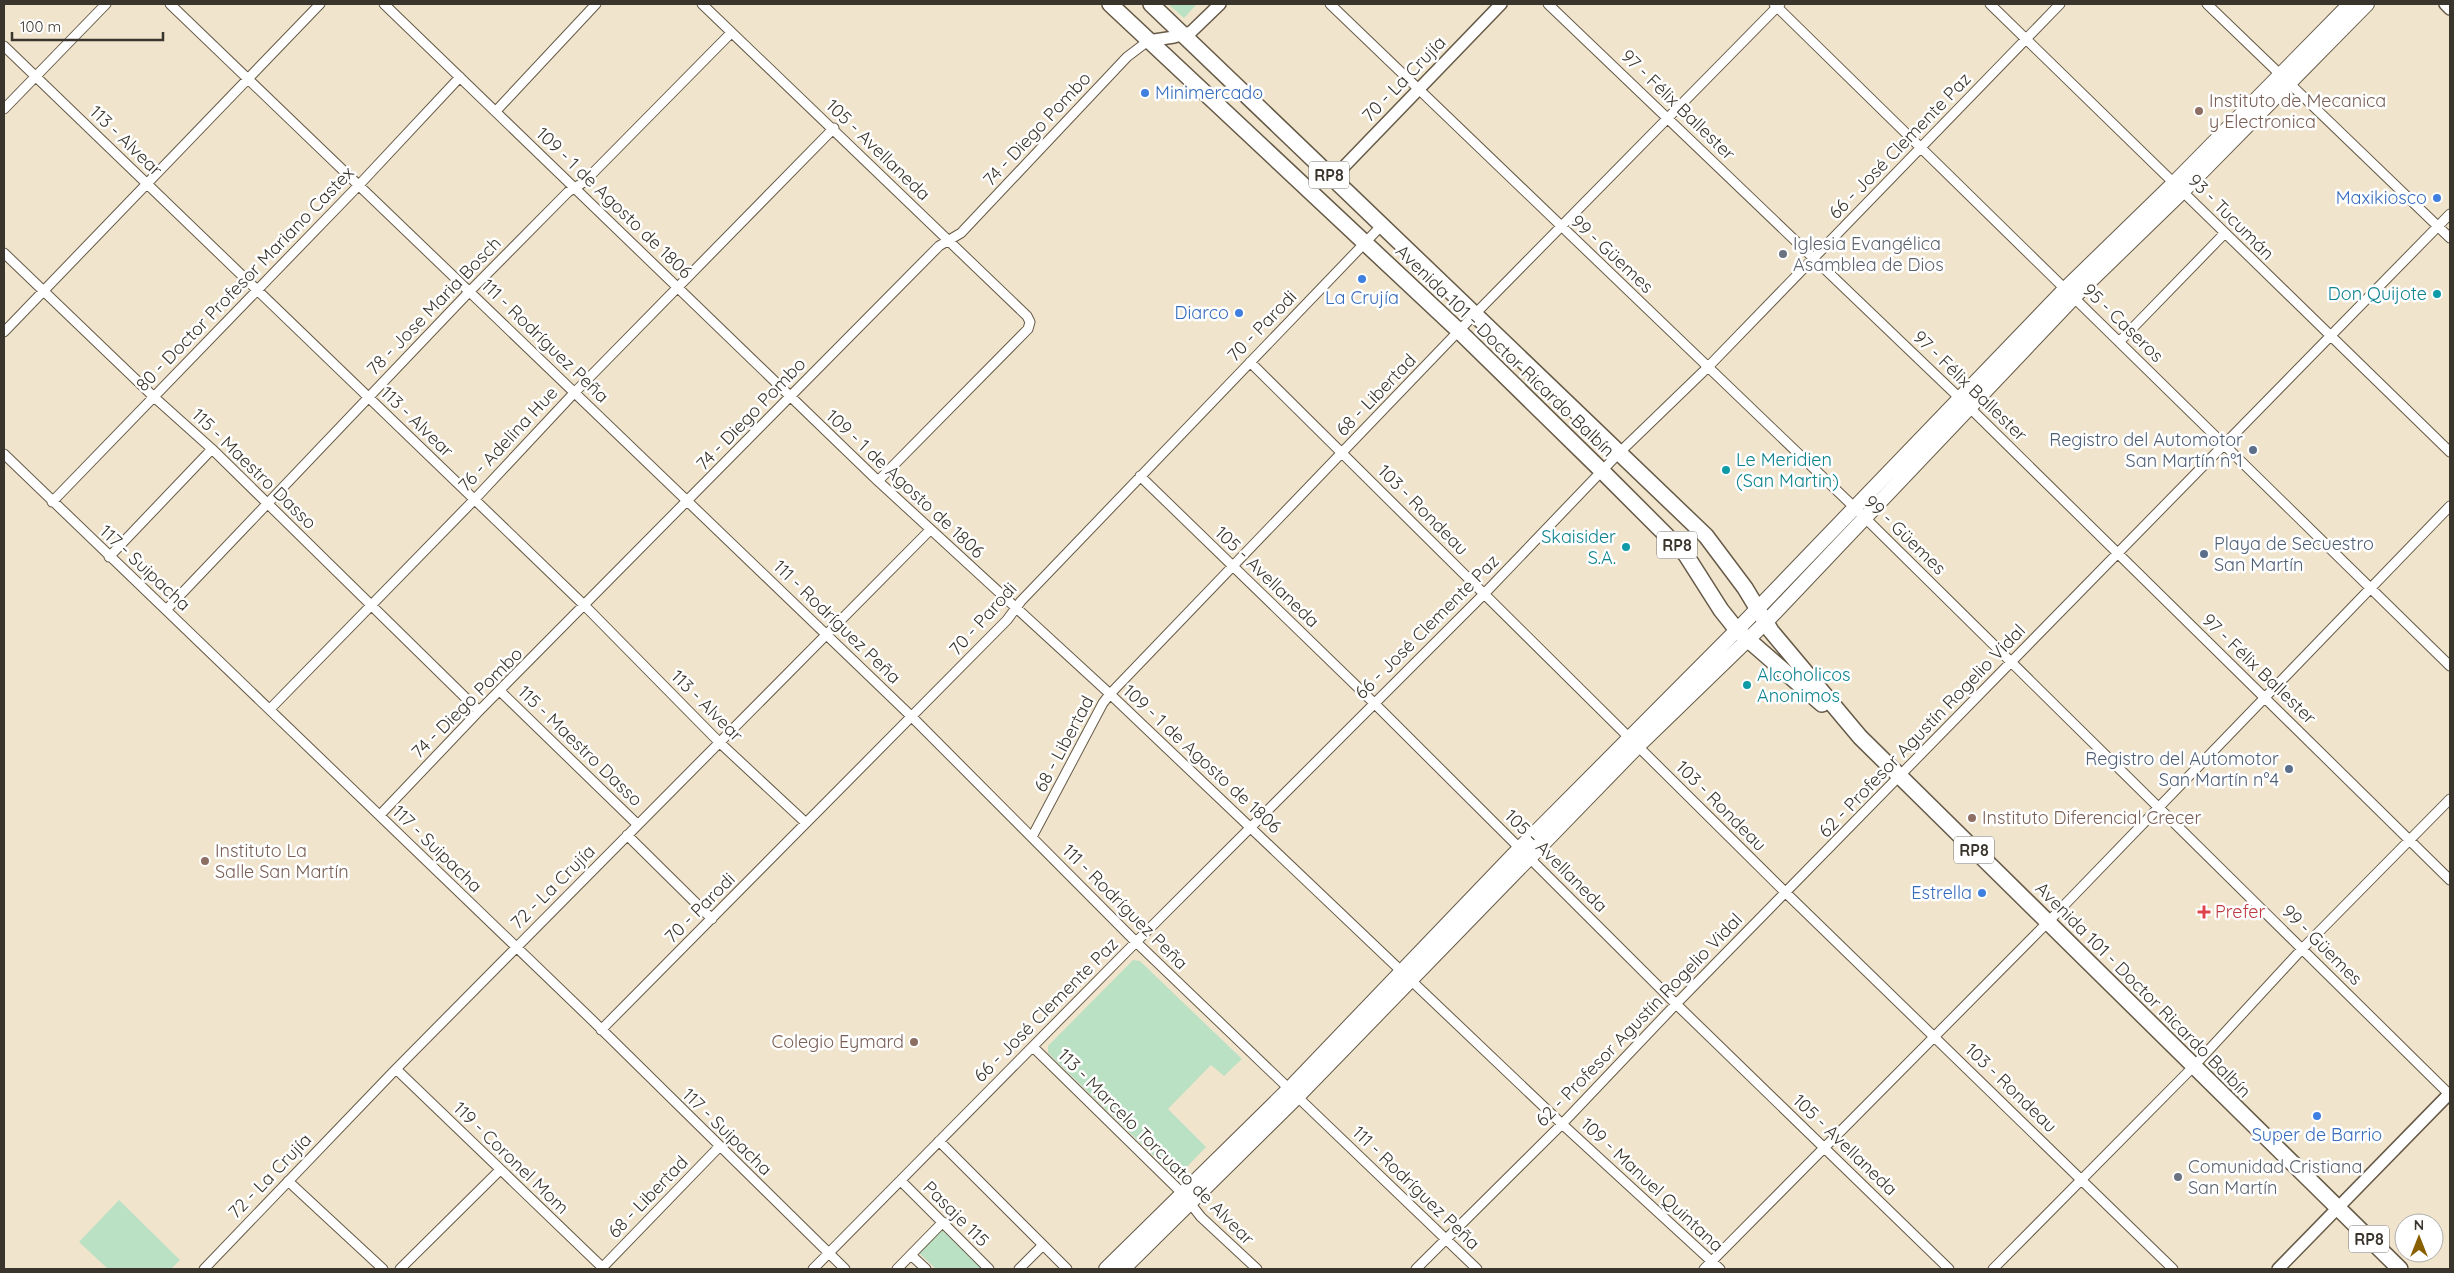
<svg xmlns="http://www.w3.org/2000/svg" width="2454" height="1273" font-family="Quicksand,sans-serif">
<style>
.green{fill:#bae1c4}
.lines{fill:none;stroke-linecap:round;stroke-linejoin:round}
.minor-casing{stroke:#665a47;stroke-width:11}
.tertiary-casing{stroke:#665a47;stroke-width:14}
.secondary-casing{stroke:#665a47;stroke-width:16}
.primary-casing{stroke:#665a47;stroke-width:18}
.minor{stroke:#fff;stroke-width:9}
.tertiary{stroke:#fff;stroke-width:11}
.secondary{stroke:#fff;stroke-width:14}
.primary{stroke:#fff;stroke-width:15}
.shop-dot{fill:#3f7fe0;stroke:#fff;stroke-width:2}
.education-dot{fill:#8d6e63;stroke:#fff;stroke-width:2}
.worship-dot{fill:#6b7280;stroke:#fff;stroke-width:2}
.culture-dot{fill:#0f9aa8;stroke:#fff;stroke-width:2}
.service-dot{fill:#5c6f8a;stroke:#fff;stroke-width:2}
.health-dot{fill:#e0444e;stroke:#fff;stroke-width:2}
.labels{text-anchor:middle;stroke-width:5;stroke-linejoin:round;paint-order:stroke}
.shield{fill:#fff;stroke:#75726b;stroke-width:1}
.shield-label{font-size:16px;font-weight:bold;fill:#3a352c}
.street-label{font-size:18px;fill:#3a352c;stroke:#fff}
.shop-label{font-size:18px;fill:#366cbe;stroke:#fff;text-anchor:end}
.education-label{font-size:18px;fill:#785e54;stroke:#fff;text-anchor:start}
.worship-label{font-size:18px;fill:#5b616d;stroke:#fff;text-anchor:start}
.culture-label{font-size:18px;fill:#0d838f;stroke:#fff;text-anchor:end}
.service-label{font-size:18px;fill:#4e5e75;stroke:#fff;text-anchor:end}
.health-label{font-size:18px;fill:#be3a42;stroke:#fff;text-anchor:start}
</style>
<rect width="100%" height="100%" fill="#f1e4cd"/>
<path class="green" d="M1168 4H1197L1184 18Z
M1133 960 1140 961 1242 1059 1224 1076 1211 1065 1168 1109 1206 1147 1179 1175H1173L1048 1053V1046Z
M119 1200 180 1260 171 1269H108L79 1242Z
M942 1230 982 1269H936L919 1253Z"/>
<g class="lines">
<defs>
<path id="minor" d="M170 4 912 717 1136 942 1477 1269
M384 4 878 481 1110 694 1562 1124 1720 1269
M702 4 1027 316 1030 322 1028 329 878 481
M1330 4 1855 508 2450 1095
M1548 4 1970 408 2450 880
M1774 4 2450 666
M1990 4 2450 452
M2207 4 2450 238
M4 46 585 606 719 742 806 823
M4 109 106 4
M496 111 596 4
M4 253 154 397 212 449 479 711
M4 332 320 4
M2119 342 2224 234
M1250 362 1786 893 2173 1269
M4 454 591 1019 845 1269
M1140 476 1374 703 1676 1004 1949 1269
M52 502 359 185 460 77
M109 557 212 449
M166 610 469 292 568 192 584 182 731 33
M501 692 637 824
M270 709 474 500 575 392 834 128
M380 815 479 711 939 246 961 233 1127 57 1148 41
M627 835 712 919
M1032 837 1103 703 1110 694 1475 314 1780 4
M601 1030 1007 620 1021 601 1382 225
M1033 1047 1182 1193 1201 1217 1257 1269
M396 1069 604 1269
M939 1141 1067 1269
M288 1181 383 1269
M901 1181 989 1269
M911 1255 926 1269
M204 1269 396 1069 930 530
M400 1269 500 1170
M601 1269 719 1147
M813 1269 1136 942 1484 594 1620 452 1708 367 2060 4
M897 1269 943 1222
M1019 1269 1043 1245
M1416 1269 1562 1124 1676 1004 2450 214
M1704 1269 2048 922 2450 506
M1993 1269 2194 1066 2302 949 2450 799"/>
<path id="tertiary" d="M2445 4 2450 9
M1148 41 1174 37 1191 32 1220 4
M1333 178 1501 4
M2278 1269 2450 1093"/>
<path id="secondary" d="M1106 1269 1290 1088 1519 849 1737 630 2065 289 2174 183 2350 4
M1123 1269 1298 1096 1638 746 1765 623 2081 290 2182 192 2367 4"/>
<path id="primary" d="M1110 4 1459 331 1602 471 1686 555 1721 610 1737 630 1822 704
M1151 4 1706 536 1745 588 1771 631 1860 737 2400 1269"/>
</defs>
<use href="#minor" class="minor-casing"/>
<use href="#tertiary" class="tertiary-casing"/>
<use href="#secondary" class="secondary-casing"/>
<use href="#primary" class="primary-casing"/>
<use href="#minor" class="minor"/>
<use href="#tertiary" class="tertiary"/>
<use href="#secondary" class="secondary"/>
<use href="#primary" class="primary"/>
</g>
<g class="shop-dot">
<circle cx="1145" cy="93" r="5"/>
<circle cx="2437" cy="198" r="5"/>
<circle cx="1362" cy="279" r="5"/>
<circle cx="1239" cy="313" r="5"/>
<circle cx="1982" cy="893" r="5"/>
<circle cx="2317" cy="1116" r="5"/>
</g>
<g class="education-dot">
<circle cx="2199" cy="111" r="5"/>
<circle cx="1972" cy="818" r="5"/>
<circle cx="205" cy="861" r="5"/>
<circle cx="914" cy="1042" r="5"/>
</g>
<g class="worship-dot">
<circle cx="1783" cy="254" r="5"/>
<circle cx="2178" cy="1177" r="5"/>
</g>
<g class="culture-dot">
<circle cx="2437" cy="294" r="5"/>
<circle cx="1726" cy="470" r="5"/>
<circle cx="1626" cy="547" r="5"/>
<circle cx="1747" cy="685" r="5"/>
</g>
<g class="service-dot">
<circle cx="2253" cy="450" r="5"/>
<circle cx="2204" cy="554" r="5"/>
<circle cx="2289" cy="769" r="5"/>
</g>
<path class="health-dot" d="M2201.5 904.5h5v5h5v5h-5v5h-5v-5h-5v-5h5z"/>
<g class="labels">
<g class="shield">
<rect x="1309" y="161.5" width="40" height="27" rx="4"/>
<rect x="1657" y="531.5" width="40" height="27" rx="4"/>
<rect x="1954" y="836.5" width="40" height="27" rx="4"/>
<rect x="2349" y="1225.5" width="40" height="27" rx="4"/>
</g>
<g class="shield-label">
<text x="1329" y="181">RP8</text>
<text x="1677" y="551">RP8</text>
<text x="1974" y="856">RP8</text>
<text x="2369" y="1245">RP8</text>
</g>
<g class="street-label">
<text transform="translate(1404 79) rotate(-46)" y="6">70 - La Crujía</text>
<text transform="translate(1678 105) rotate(44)" y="6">97 - Félix Ballester</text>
<text transform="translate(1037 129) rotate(-47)" y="6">74 - Diego Pombo</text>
<text transform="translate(126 141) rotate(44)" y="6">113 - Alvear</text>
<text transform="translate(1900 146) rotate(-46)" y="6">66 - José Clemente Paz</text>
<text transform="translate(878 150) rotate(44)" y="6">105 - Avellaneda</text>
<text transform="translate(614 203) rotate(44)" y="6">109 - 1 de Agosto de 1806</text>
<text transform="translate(2231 217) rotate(45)" y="6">93 - Tucumán</text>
<text transform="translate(1612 254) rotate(43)" y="6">99 - Güemes</text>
<text transform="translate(245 279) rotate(-46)" y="6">80 - Doctor Profesor Mariano Castex</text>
<text transform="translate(434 306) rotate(-46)" y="6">78 - Jose Maria Bosch</text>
<text transform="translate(2123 323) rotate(44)" y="6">95 - Caseros</text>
<text transform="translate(1262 326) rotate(-46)" y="6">70 - Parodi</text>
<text transform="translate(545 341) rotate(44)" y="6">111 - Rodríguez Peña</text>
<text transform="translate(1505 351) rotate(44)" y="6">Avenida 101 - Doctor Ricardo Balbín</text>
<text transform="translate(1970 386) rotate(44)" y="6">97 - Félix Ballester</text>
<text transform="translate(1376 395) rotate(-46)" y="6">68 - Libertad</text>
<text transform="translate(751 414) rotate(-46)" y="6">74 - Diego Pombo</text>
<text transform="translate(417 422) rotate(44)" y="6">113 - Alvear</text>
<text transform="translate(508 439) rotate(-47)" y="6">76 - Adelina Hue</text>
<text transform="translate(254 469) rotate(44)" y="6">115 - Maestro Dasso</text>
<text transform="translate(905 484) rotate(43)" y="6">109 - 1 de Agosto de 1806</text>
<text transform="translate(1423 510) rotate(45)" y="6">103 - Rondeau</text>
<text transform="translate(1905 535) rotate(44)" y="6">99 - Güemes</text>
<text transform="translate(145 568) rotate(43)" y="6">117 - Suipacha</text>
<text transform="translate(1267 577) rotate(44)" y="6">105 - Avellaneda</text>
<text transform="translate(983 619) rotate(-48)" y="6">70 - Parodi</text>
<text transform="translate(837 622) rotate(44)" y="6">111 - Rodríguez Peña</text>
<text transform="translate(1427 627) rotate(-45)" y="6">66 - José Clemente Paz</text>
<text transform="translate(2259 669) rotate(44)" y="6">97 - Félix Ballester</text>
<text transform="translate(467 703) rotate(-45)" y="6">74 - Diego Pombo</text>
<text transform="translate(707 706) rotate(45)" y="6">113 - Alvear</text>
<text transform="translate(1922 731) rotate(-46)" y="6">62 - Profesor Agustín Rogelio Vidal</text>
<text transform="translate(1064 744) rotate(-62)" y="6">68 - Libertad</text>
<text transform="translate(580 746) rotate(44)" y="6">115 - Maestro Dasso</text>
<text transform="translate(1202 759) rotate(43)" y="6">109 - 1 de Agosto de 1806</text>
<text transform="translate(1721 806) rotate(45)" y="6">103 - Rondeau</text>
<text transform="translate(437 849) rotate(44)" y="6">117 - Suipacha</text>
<text transform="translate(1556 861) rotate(45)" y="6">105 - Avellaneda</text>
<text transform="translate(553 887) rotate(-45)" y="6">72 - La Crujía</text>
<text transform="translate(1125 907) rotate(45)" y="6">111 - Rodríguez Peña</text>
<text transform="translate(700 908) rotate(-45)" y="6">70 - Parodi</text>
<text transform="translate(2322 945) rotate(45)" y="6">99 - Güemes</text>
<text transform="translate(2143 990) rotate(45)" y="6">Avenida 101 - Doctor Ricardo Balbín</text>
<text transform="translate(1046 1010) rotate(-45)" y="6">66 - José Clemente Paz</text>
<text transform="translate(1639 1020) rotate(-46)" y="6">62 - Profesor Agustín Rogelio Vidal</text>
<text transform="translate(2011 1088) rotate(44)" y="6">103 - Rondeau</text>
<text transform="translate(727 1132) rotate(44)" y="6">117 - Suipacha</text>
<text transform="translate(1845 1145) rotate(44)" y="6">105 - Avellaneda</text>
<text transform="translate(1156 1147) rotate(45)" y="6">113 - Marcelo Torcuato de Alvear</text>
<text transform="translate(511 1158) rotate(44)" y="6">119 - Coronel Mom</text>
<text transform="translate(270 1176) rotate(-46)" y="6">72 - La Crujía</text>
<text transform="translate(1652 1185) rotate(43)" y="6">109 - Manuel Quintana</text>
<text transform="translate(1416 1188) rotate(44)" y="6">111 - Rodríguez Peña</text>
<text transform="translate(648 1197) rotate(-46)" y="6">68 - Libertad</text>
<text transform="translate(956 1214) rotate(45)" y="6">Pasaje 115</text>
</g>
<g class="shop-label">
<text x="1155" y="99" text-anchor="start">Minimercado</text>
<text x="2427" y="204">Maxikiosco</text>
<text x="1362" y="304" text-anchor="middle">La Crujía</text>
<text x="1229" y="319">Diarco</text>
<text x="1972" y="899">Estrella</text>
<text x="2317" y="1141" text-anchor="middle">Super de Barrio</text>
</g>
<g class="education-label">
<text x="2209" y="107">Instituto de Mecanica<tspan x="2209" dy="21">y Electronica</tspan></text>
<text x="1982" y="824">Instituto Diferencial Crecer</text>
<text x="215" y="857">Instituto La<tspan x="215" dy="21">Salle San Martín</tspan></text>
<text x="904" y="1048" text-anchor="end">Colegio Eymard</text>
</g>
<g class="worship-label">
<text x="1793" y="250">Iglesia Evangélica<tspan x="1793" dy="21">Asamblea de Dios</tspan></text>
<text x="2188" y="1173">Comunidad Cristiana<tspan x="2188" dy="21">San Martín</tspan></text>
</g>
<g class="culture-label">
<text x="2427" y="300">Don Quijote</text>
<text x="1736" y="466" text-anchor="start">Le Meridien<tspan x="1736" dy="21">(San Martin)</tspan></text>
<text x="1616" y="543">Skaisider<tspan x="1616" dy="21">S.A.</tspan></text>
<text x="1757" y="681" text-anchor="start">Alcoholicos<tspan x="1757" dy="21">Anonimos</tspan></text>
</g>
<g class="service-label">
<text x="2243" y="446">Registro del Automotor<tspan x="2243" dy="21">San Martín n°1</tspan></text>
<text x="2214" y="550" text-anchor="start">Playa de Secuestro<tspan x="2214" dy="21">San Martín</tspan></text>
<text x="2279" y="765">Registro del Automotor<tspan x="2279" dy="21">San Martín n°4</tspan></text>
</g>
<g class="health-label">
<text x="2215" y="918">Prefer</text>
</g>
</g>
<rect width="2454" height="1273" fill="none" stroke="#3a352c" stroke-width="10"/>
<g transform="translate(2419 1238)"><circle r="24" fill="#ffffff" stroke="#b0aeab"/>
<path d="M0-4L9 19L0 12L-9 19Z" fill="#886000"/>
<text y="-8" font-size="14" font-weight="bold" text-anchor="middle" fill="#3a352c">N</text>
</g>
<path d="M12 32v8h151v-8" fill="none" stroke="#3a352c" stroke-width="2.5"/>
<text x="20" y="32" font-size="15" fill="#3a352c" stroke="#ffffff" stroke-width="4" paint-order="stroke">100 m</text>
</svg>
